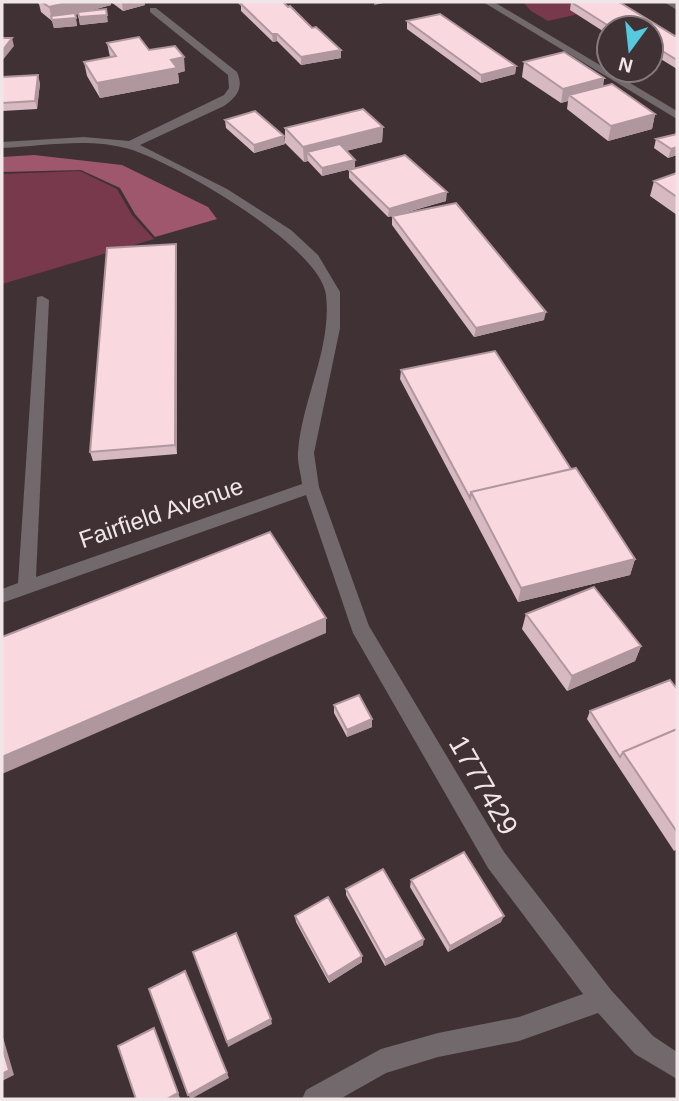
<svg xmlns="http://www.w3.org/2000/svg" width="679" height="1101" font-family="Arial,sans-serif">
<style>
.green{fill:#78394d}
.forest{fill:#9f576d}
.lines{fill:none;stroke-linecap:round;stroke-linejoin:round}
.minor{fill:#71696b;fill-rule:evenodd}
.wall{fill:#d7bac1}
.shaded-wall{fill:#af979d}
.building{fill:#fad8e0;stroke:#af979d;stroke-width:2}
.labels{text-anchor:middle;stroke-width:7;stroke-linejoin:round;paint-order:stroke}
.street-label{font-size:24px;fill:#f0e6e8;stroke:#403135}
.near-street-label{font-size:28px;fill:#f0e6e8;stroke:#403135}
</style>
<rect width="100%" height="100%" fill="#403135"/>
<path class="green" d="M523 2H631L548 21 531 11Z
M80 171 117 189 132 215 154 239 2 284V174Z"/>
<path class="forest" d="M34 155 122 165 208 207 217 219 155 237 135 214 120 188 81 170 2 172V157Z"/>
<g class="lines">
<path class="minor" d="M483 2H494L677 111V119Z
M664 2 677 3V10Z
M150 8H156L237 72C244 88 237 97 224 106L140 145 227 189 291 230 318 255 340 292V328L314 453 319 487 369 626 504 852 611 990 653 1036 677 1052V1079L635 1054 598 1013 519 1041 438 1057 386 1073 340 1099H302L306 1090 381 1049 438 1033 519 1017 583 994 488 868 353 633 306 495 2 603V589L18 583 37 297 42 296 49 300 36 577 302 484C301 474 297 462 298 452 302 399 332 349 326 295 321 247 174 162 129 149 89 137 43 146 2 148V142L84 137 129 141 224 95 229 88 228 75 150 12Z"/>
</g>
<path class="wall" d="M36 2H110L111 5 89 11 108 22 80 25 78 14 75 15 77 26 54 28 52 21 41 12 39 4Z
M111 2H144L145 5 123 11Z
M237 2H283L341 58 301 65 277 41 273 42 241 11V6Z
M571 2 675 36 677 35V69L651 53V28H609V35L570 10Z
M407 21 516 66 515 74 481 83 407 29Z
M107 43 149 50 185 71 178 73 179 83 100 98 87 76 84 62 110 57Z
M524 62 604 78 603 87 655 114 652 129 608 141 567 109 568 101 561 103 522 77Z
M2 77 40 83 37 109 2 111Z
M225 120 284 136 285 144 254 153 226 128Z
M383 127 382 142 346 151 355 168 446 201 394 216 544 320 474 337 392 225V216L388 217 349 178V170L354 168 322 176 308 161 304 162 285 143V128Z
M677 134V155L668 158 654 148 656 139Z
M677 173V215L650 196 654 181Z
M177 253V454L93 461 90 452Z
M401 370 571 469 635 559 630 575 518 602 400 379Z
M526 614 641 646 635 661 567 691 522 629Z
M677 689V849L674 851 587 719 590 711Z
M334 705 372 719V727L347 737 334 713Z
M411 880 501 922 448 952 410 887Z
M346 889 423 945 385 966 346 895Z
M295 916 362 956V962L329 983 296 922Z"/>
<path class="shaded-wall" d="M71 2H110L111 5 56 20 76 18 77 26 54 28 49 7Z
M127 2H144L145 5 123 11 122 3Z
M375 2H388L374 5Z
M107 15 108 22 80 25 79 17Z
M272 34H277V41L273 42Z
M12 38 14 46 2 61V51Z
M341 50V58L301 65V57Z
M184 57 185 71 178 73 179 83 100 98 97 83 171 60Z
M516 66 515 74 481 83V75Z
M38 75 40 83 37 109 35 101Z
M604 78 601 92 569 95 568 101 561 103 563 89Z
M655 114 652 129 608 141 611 126Z
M383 127 382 142 314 159 307 152 308 161 304 162 303 147Z
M284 136 285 144 254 153V145Z
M677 147V155L668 158 671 149Z
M355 160V168L322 176V168Z
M447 192 446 201 388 217 389 209Z
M176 244 177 253V454L175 445Z
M546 312 544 320 474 337 476 328Z
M635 559 630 575 518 602 521 588Z
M326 618V633L2 774V757Z
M641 646 635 661 567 691 572 676Z
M372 719V727L347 737V730Z
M504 916 501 922 448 952 450 946Z
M424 939 423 945 385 966V960Z
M362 956V962L329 983 328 977Z
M271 1019 272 1024 228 1047 227 1042Z
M154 1028 180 1098 178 1099H167Z
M2 1034 14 1075 2 1081Z
M227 1073 229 1078 191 1099 188 1095Z"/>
<path class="building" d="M42 2H71L49 7Z
M243 2H283L288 7 290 6 312 28 316 27 341 50 301 57 277 34H272L240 3Z
M571 2H619L675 36 677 35V60L651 44V28H612Z
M106 9 107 15 79 17 78 12Z
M75 13 76 18 52 20 51 16Z
M440 14 516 66 481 75 407 21Z
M139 37 149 50 175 46 184 57 171 60 177 68 97 83 84 62 116 56 107 43Z
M2 38H12L2 51Z
M564 52 604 78 563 89 524 62Z
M38 75 35 101 2 103V77Z
M612 84 655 114 611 126 569 95Z
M363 109 383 127 303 147 285 128Z
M255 111 284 136 254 145 225 120Z
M677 134V147L671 149 656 139Z
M340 144 355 160 322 168 307 152Z
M405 155 447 192 389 209 349 170Z
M677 173V197L654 181Z
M456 203 546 312 476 328 392 216Z
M176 244 175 445 90 452 107 248Z
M495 351 571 469 471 492 470 498 401 370Z
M576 468 635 559 521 588 471 492Z
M270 532 326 618 2 757V637Z
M594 587 641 646 572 676 526 614Z
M670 680 677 689V729L623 752 620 757 590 711Z
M359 695 372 719 347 730 334 705Z
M677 729V832L623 752Z
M464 852 504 916 450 946 411 880Z
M383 869 424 939 385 960 346 889Z
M328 897 362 956 328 977 295 916Z
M236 933 271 1019 227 1042 193 952Z
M185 971 227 1073 188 1095 149 989Z
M154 1028 178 1093 167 1099H136L118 1046Z
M2 1046 9 1070 2 1074Z"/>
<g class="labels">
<g class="street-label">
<text transform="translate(161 513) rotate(-19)" y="8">Fairfield Avenue</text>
</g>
<g class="near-street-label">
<text transform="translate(484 785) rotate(60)" y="10">1777429</text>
</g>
</g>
<rect width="679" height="1101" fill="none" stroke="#f0e6e8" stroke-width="7"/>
<g transform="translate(630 49) rotate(195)"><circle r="33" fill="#403135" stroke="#86797d" stroke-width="2"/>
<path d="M0-5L12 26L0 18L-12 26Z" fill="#55cadf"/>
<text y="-10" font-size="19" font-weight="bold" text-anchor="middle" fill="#f0e6e8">N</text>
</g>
</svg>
